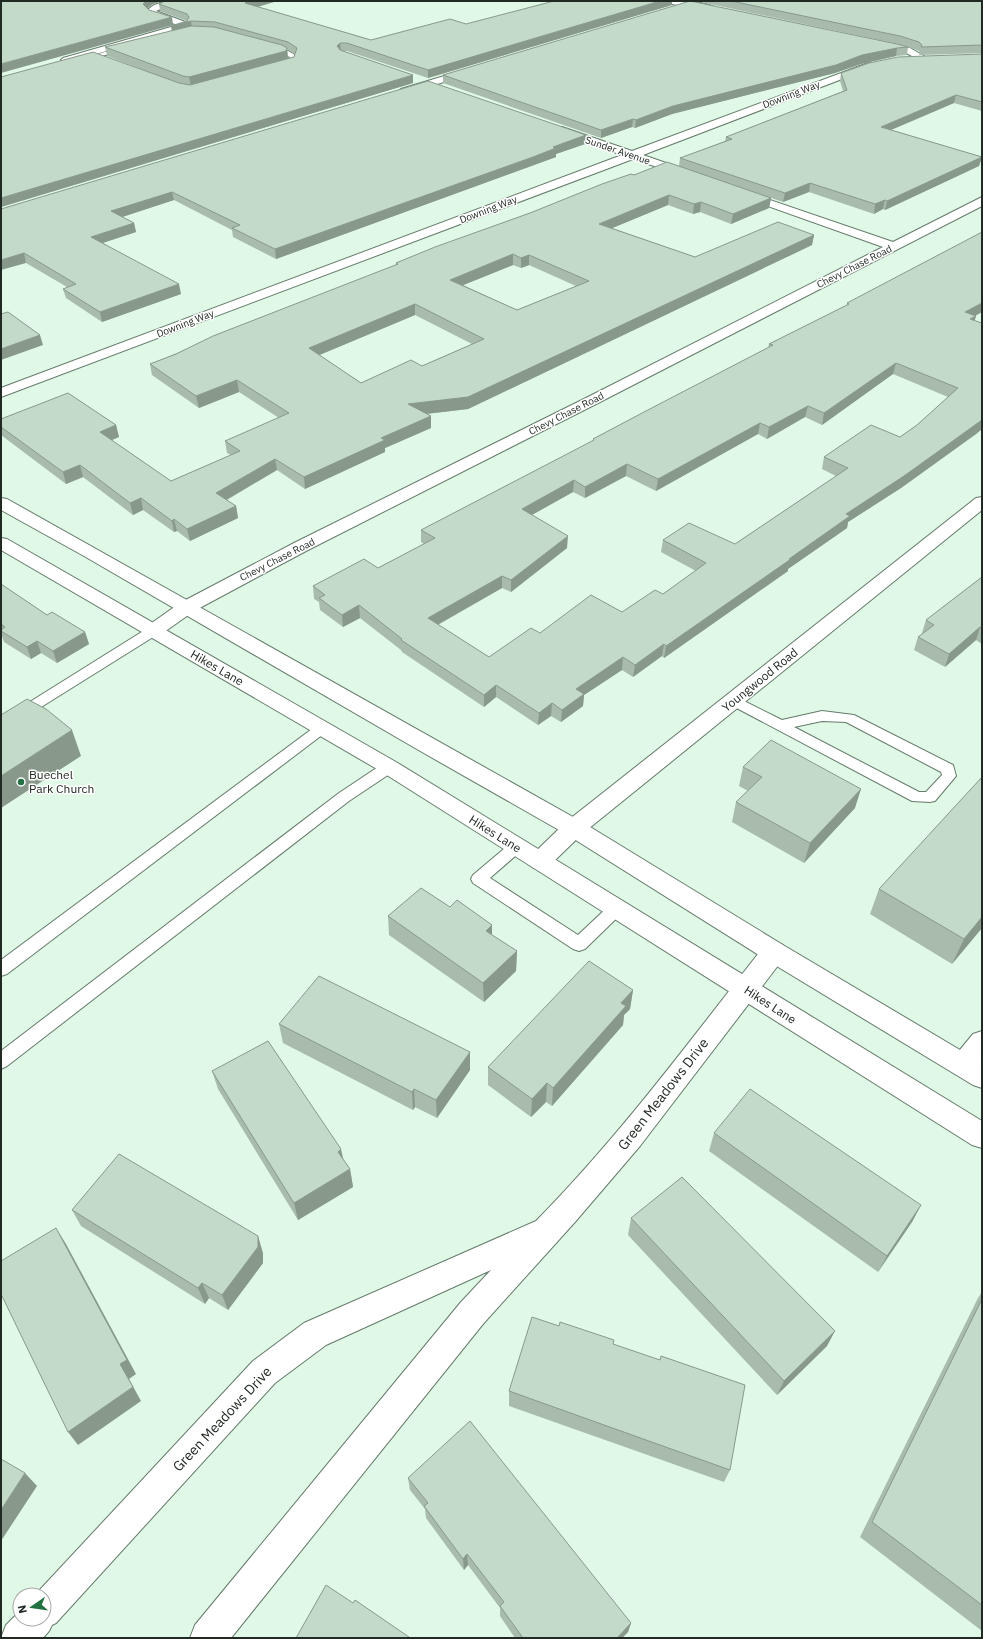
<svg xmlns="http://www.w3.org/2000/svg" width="983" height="1639" font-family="'IBM Plex Sans',sans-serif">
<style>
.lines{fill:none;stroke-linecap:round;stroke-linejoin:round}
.lane-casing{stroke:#647a6a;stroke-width:2}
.street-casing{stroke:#647a6a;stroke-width:2}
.secondary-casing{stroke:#647a6a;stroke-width:2}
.lane{fill:#fff;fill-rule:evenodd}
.street{fill:#fff;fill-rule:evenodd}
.secondary{fill:#fff;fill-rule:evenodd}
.wall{fill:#a8bbac;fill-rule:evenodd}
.shaded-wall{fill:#88998c}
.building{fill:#c3dac8;stroke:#88998c;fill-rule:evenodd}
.poi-dot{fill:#227141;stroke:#fff;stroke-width:1.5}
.labels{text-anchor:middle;stroke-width:3;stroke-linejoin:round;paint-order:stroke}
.far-street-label{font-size:10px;fill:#202922;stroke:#fff}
.street-label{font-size:12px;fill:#202922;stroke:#fff}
.poi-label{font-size:12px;fill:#202922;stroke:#fff;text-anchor:start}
.near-street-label{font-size:14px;fill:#202922;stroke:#fff}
</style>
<rect width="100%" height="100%" fill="#e0f8e6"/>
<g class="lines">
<defs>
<path id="lane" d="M269 45 288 51 295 55 293 64 276 68V66L288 62 290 57 267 48V46Z
M125 46 128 48 127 49 81 62 78 60Z
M153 627 158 628 159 631 158 634 6 729 1 731V720L148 628Z
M734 696 782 720 822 711 854 715 953 765 956 776 935 801 930 802 912 801 729 704 727 701 729 698ZM822 721 846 722 941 772 942 775 926 792H919L794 727Z
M321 724 326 726 328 729 326 732 7 974 1 976V960L316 726Z
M389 762 394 763 396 767 394 771 349 801 7 1066 1 1069V1051L339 793 384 763Z
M516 841 521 843 524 847 521 851 490 878 578 935 611 904 617 902 623 904 625 908 623 912 585 949 579 951 573 949 473 883 471 879 473 875 511 843Z"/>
<path id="street" d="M167 1H180L156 11 188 23 189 25 188 27 69 62H63L61 60 63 58 178 25 151 16 146 11 154 5Z
M668 1C679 1 709 1 717 9L713 12 672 4Z
M878 41 910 48 929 59 924 62 904 52 875 46 873 44Z
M868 63 871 64 873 66 871 68 643 155 692 172 694 174 692 176H684L633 159 1 397V388L622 155 554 131 553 129 554 127H562L632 151Z
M471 68 474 69 476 71 474 73 404 94 399 91 401 89Z
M741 190 893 242 978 199 982 197V206L598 403 306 551 194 611 160 635 153 637 146 635 144 631 146 627 180 603 294 543 588 397 883 247 737 195 735 193 737 191Z
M982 497V510L582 834 548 867 540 870 532 867 529 861 532 855 566 822 976 498Z
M774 942 783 945 786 952 783 959 640 1146 575 1222 483 1324 231 1638H190L195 1625 461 1302 491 1270 326 1345 275 1383 56 1623 52 1625 49 1631 43 1638H1L6 1625 20 1611V1619H44V1595H35L253 1361 304 1323 536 1221C620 1136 691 1039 765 945Z
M982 1031V1061L972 1073 963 1076 954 1073 950 1065 954 1057 973 1034Z"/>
<path id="secondary" d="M1 498 7 499 582 822 783 945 982 1063V1088L973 1085 765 959 566 834 415 748 84 556 1 510Z
M1 538 7 539 396 762 982 1121V1148L972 1145 382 772 1 550Z"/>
</defs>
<use href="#lane" class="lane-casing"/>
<use href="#street" class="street-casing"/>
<use href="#secondary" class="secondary-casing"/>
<use href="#lane" class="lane"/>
<use href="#street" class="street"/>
<use href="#secondary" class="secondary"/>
</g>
<path class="wall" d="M165 1H277L258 7 371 40 466 24 672 5 428 78 347 51H342L413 75V83L1 207 159 76 107 56 105 47 172 31 187 21 160 11 159 4ZM287 49 295 54 294 57 288 58Z
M696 1H982V53L919 55 920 52 917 50 898 44Z
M908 47 907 55 896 56 861 64 835 73 672 114 635 128 632 127 601 138 443 83V75Z
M982 54V111L954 103 891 130 982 157 979 166 885 210 883 209 874 214 809 192 783 202 686 169 771 198 769 208 731 224 700 212 693 214 668 205 612 228 695 257 814 235 812 245 468 409 426 414 431 416V428L385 448V452L305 489 277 470 227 500 236 506 238 518 190 541 177 531 174 532 143 510 133 515 83 477 66 484 1 435V419L116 425 119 437 111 440 171 481 231 455 227 453 225 441 279 418 239 392 199 408 152 375 150 364 396 265V263L530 213 634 175 679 166 680 158 725 141 726 137 843 91 840 81 841 73ZM513 265 521 268 529 265 576 286 517 310 463 285ZM415 315 472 344 422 366 361 383 319 355Z
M586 135 585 144 556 154V157L276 259 233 237 232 230 174 200 122 217 134 223 136 232 103 243 181 294 102 322 66 298 63 289 67 287 26 263 1 209Z
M847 303 982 312 975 316H976L974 321 982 323V429L976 434 901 488 848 522 847 528 788 569V571L664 658 662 656 633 677 622 670 584 695 583 706 561 722 551 716 538 725 496 697 484 707 402 652 401 650 360 618 343 627 320 610 319 602 314 599 313 586 378 568 424 544 421 542V530L593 441V439L768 348 769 344 847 305ZM893 374 948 397 917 425 900 437 824 457 822 469 836 476 735 544 663 540 661 552 696 571 663 594 622 612 540 633 489 657 438 625 502 588 511 592 567 548 532 515 573 492 585 498 626 476 656 491 758 434 767 439 805 417 822 425Z
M982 577V644L976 640 945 667 914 650 918 637 922 634V633L926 620Z
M1 584 47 615 85 632 89 644 57 663 41 653 31 659 4 642 1 633Z
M743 767 855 808 804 863 732 822 736 802 748 791 739 786Z
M879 889 982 928 952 964 870 914Z
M450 907 492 925V935L517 951 516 971 484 1002 389 935 388 916Z
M633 990 630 1009 624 1015 623 1025 552 1106 546 1102 531 1117 488 1085V1067Z
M279 1024 470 1052V1070L437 1118 415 1107 413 1110 283 1043Z
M212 1071 344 1160 350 1169 353 1187 298 1220 218 1089Z
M714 1133 921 1205 912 1222 878 1272 709 1151Z
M72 1210 263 1253V1263L228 1310 209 1298 205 1304 81 1226Z
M631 1218 827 1346 777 1395 628 1235Z
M982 1292V1631L860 1537 978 1298Z
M559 1326 613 1344 730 1470 724 1482 509 1406V1391Z
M408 1478 631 1623 628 1632 622 1638H515L500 1616V1608L468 1565 464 1570 426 1518 425 1509 410 1490Z"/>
<path class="shaded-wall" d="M146 1H162L153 4 144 11 143 4Z
M251 1H277L246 10 245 3Z
M660 1H672V5L428 78V70Z
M172 17 173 25 1 73V64Z
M191 21 192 28 172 33 171 26Z
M340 43 341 50 337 46Z
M287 48 288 58 287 61 191 86 189 77Z
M897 48 896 56 861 64 835 73 672 114 635 128 636 120 673 106 862 55Z
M413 75V83L1 207V198Z
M956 95 954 103 879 135 881 127Z
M633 119 632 127 601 138V130Z
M586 135 585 144 556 154V157L276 259 275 249 553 147Z
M982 157 979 166 885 210 887 201Z
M810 183 809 192 783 202 785 193Z
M172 192 174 200 113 220 111 211Z
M669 195 668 205 598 234 599 224Z
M771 198 769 208 731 224 733 214Z
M885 200 883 209 874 214 875 204Z
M701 202 700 212 693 214 694 204Z
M134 223 136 232 93 246 91 237Z
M814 235 812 245 468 409 408 416V404Z
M24 253 26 263 1 270V260Z
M513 254V265L451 290 450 280Z
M529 255V265L521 268V258Z
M179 284 181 294 102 322 100 312Z
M982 303V312L962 323 965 312Z
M415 304V315L310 359 309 348Z
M976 316 973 327 970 319Z
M40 335 43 345 1 360V349Z
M896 363 893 374 822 425 824 413Z
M237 380 239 392 199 408 196 396Z
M808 406 805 417 767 439 769 427Z
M431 416V428L385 448V452L305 489 304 477 381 438Z
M982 420V429L976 434 901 488 848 522 847 528 788 569V571L664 658 666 646 789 559 846 514Z
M760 423 758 434 656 491 658 479Z
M116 425 119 437 103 444 100 432Z
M275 459 277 470 219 504 216 493Z
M627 464 626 476 585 498V487Z
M80 465 83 477 66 484 63 472Z
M574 480 573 492 521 521 522 509Z
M141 498 143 510 133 515 130 503Z
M236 506 238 518 190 541 187 529Z
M174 519 177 531 174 532 172 521Z
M568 536 567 548 511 592V580Z
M502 576V588L428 630V618Z
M359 605 360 618 343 627 342 615Z
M980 627 976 640 945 667 949 654Z
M85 632 89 644 57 663 53 651Z
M37 641 41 653 31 659 27 647Z
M664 644 662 656 633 677 635 665Z
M623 657 622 670 584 695 583 706 561 722 562 710 576 689Z
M496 685V697L484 707V695Z
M552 703 551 716 538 725 539 713Z
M72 730 81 756 1 808V776Z
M861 789 855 808 804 863 810 843Z
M982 917V928L952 964 964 939Z
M492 925V944L486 931Z
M517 951 516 971 484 1002 483 983Z
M633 990 630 1009 624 1015 623 1025 552 1106 553 1088 621 1003Z
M470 1052V1070L437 1118 436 1100Z
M547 1083 546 1102 531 1117 532 1099Z
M414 1089 415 1107 413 1110 412 1092Z
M341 1149 345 1167 338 1152Z
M350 1169 353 1187 298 1220 294 1203Z
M921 1205 912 1222 878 1272 887 1256Z
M56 1228 66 1244 136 1374 129 1379 141 1401 78 1445 68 1432 120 1364Z
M258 1236 263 1253V1263L228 1310 222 1295Z
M202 1283 209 1298 205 1304 198 1288Z
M835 1331 827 1346 777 1395 784 1381Z
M25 1473 37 1486 1 1541V1510Z
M467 1554 468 1565 464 1570 463 1559Z
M631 1623 628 1632 622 1638H617Z"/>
<path class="building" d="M1 1H146L143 4 149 10 172 17 1 64Z
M165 1H251L245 3 371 40 450 19 466 24 554 1H660L428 70 347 43H340L337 46 340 50 413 75 1 198V77L93 52 179 83 190 85 294 57 297 48 288 42 215 22 191 21 171 26 187 21 189 17 187 14 159 4Z
M690 1 897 44 908 47 897 48 862 55 836 65 673 106 636 120 633 119 601 130 443 75Z
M731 1H982V45L921 47 922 45 919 42 900 36Z
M191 26 214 27 282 45 287 48 286 51 189 77 183 76 105 47Z
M982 54V102L956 95 881 127 982 157 887 201 885 200 875 204 810 183 785 193 680 158 732 139 726 137 847 90 841 73 869 63 898 57Z
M428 81 586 135 553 147 556 148 533 157 275 249 232 228 240 225 172 192 111 211 134 223 91 237 179 284 100 312 63 289 76 284 24 253 1 260V209Z
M667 162 771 198 733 214 701 202 694 204 669 195 599 224 695 257 778 222 814 235 468 397 408 404 431 416 381 438 385 440 304 477 275 459 216 493 236 506 187 529 174 519 172 521 141 498 130 503 80 465 63 472 1 427V419L68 393 116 425 100 432 171 481 240 451 225 441 289 413 237 380 196 396 150 364 176 354 213 336 398 264 396 263 435 247 530 213 602 184 631 174 634 175ZM513 254 521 258 529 255 589 281 517 310 450 280ZM415 304 484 339 422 366 411 360 361 383 309 348Z
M982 232V303L965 312 976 316 970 319 982 323V420L904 476 846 514 850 516 789 559H791L666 646 664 644 635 665 623 657 576 689 584 694 562 710 552 703 539 713 496 685 484 695 401 640 402 639 359 605 342 615 319 598 325 595 313 586 364 559 378 568 435 538 421 530 594 440 593 439 644 412 773 345 769 344 849 304 847 303ZM896 363 958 388 917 425 900 437 871 425 824 457 848 468 735 544 689 523 663 540 706 563 663 594 655 590 622 612 591 595 540 633 531 628 489 657 428 618 502 576 511 580 568 536 522 509 574 480 585 487 627 464 658 479 760 423 769 427 808 406 824 413Z
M8 312 40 335 1 349V314Z
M982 577V628L980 627 949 654 918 637 934 625 926 620Z
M1 584 47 615 52 612 85 632 53 651 37 641 27 647 1 631V630L5 627 1 624Z
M27 699 46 709 72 730 1 776V715Z
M771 740 861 789 810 843 736 802 762 777 743 767Z
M982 777V917L964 939 879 889Z
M421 888 450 907 457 900 492 925 486 931 517 951 483 983 388 916Z
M589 961 633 990 621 1003 626 1006 553 1088 547 1083 532 1099 488 1067Z
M319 976 470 1052 436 1100 414 1089 412 1092 279 1024Z
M268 1041 341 1149 338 1152 350 1169 294 1203 212 1071Z
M750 1089 921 1205 887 1256 714 1133Z
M119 1154 258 1236V1247L222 1295 202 1283 198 1288 72 1210Z
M682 1177 835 1331 784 1381 631 1218Z
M56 1228 127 1360 120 1364 133 1387 68 1432 1 1294V1261Z
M982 1299V1605L872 1522Z
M532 1317 559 1326 560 1322 614 1340 613 1344 660 1360 661 1356 745 1385 730 1470 509 1391Z
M470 1421 631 1623 617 1638H523L500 1606 504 1602 467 1554 463 1559 449 1540 424 1506 428 1503 408 1478Z
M1 1459 25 1473 1 1510Z
M326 1585 353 1603 355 1600 409 1637 408 1638H296Z"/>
<circle class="poi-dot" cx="21" cy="782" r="4"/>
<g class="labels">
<g class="far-street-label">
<text transform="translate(791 94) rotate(-21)" y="4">Downing Way</text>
<text transform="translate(618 150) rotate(19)" y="4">Sunder Avenue</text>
<text transform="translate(488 209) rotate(-21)" y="4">Downing Way</text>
<text transform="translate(854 266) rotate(-27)" y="4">Chevy Chase Road</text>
<text transform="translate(185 323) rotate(-21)" y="4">Downing Way</text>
<text transform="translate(566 413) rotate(-27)" y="4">Chevy Chase Road</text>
<text transform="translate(277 559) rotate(-27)" y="4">Chevy Chase Road</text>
</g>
<g class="street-label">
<text transform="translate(217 668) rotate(30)" y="4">Hikes Lane</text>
<text transform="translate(760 680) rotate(-39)" y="4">Youngwood Road</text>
<text transform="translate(495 834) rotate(32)" y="4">Hikes Lane</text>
<text transform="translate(770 1005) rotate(33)" y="4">Hikes Lane</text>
</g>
<g class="poi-label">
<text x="29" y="779">Buechel<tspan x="29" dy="14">Park Church</tspan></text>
</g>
<g class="near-street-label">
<text transform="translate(663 1094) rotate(-52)" y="5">Green Meadows Drive</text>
<text transform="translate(222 1419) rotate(-47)" y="5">Green Meadows Drive</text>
</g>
</g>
<rect width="983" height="1639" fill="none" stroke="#202922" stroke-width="4"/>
<g transform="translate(32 1607) rotate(257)"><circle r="19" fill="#ffffff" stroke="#a6a9a7"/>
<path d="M0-3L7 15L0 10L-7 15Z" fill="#227141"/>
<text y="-6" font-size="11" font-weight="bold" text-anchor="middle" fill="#202922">N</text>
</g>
</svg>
